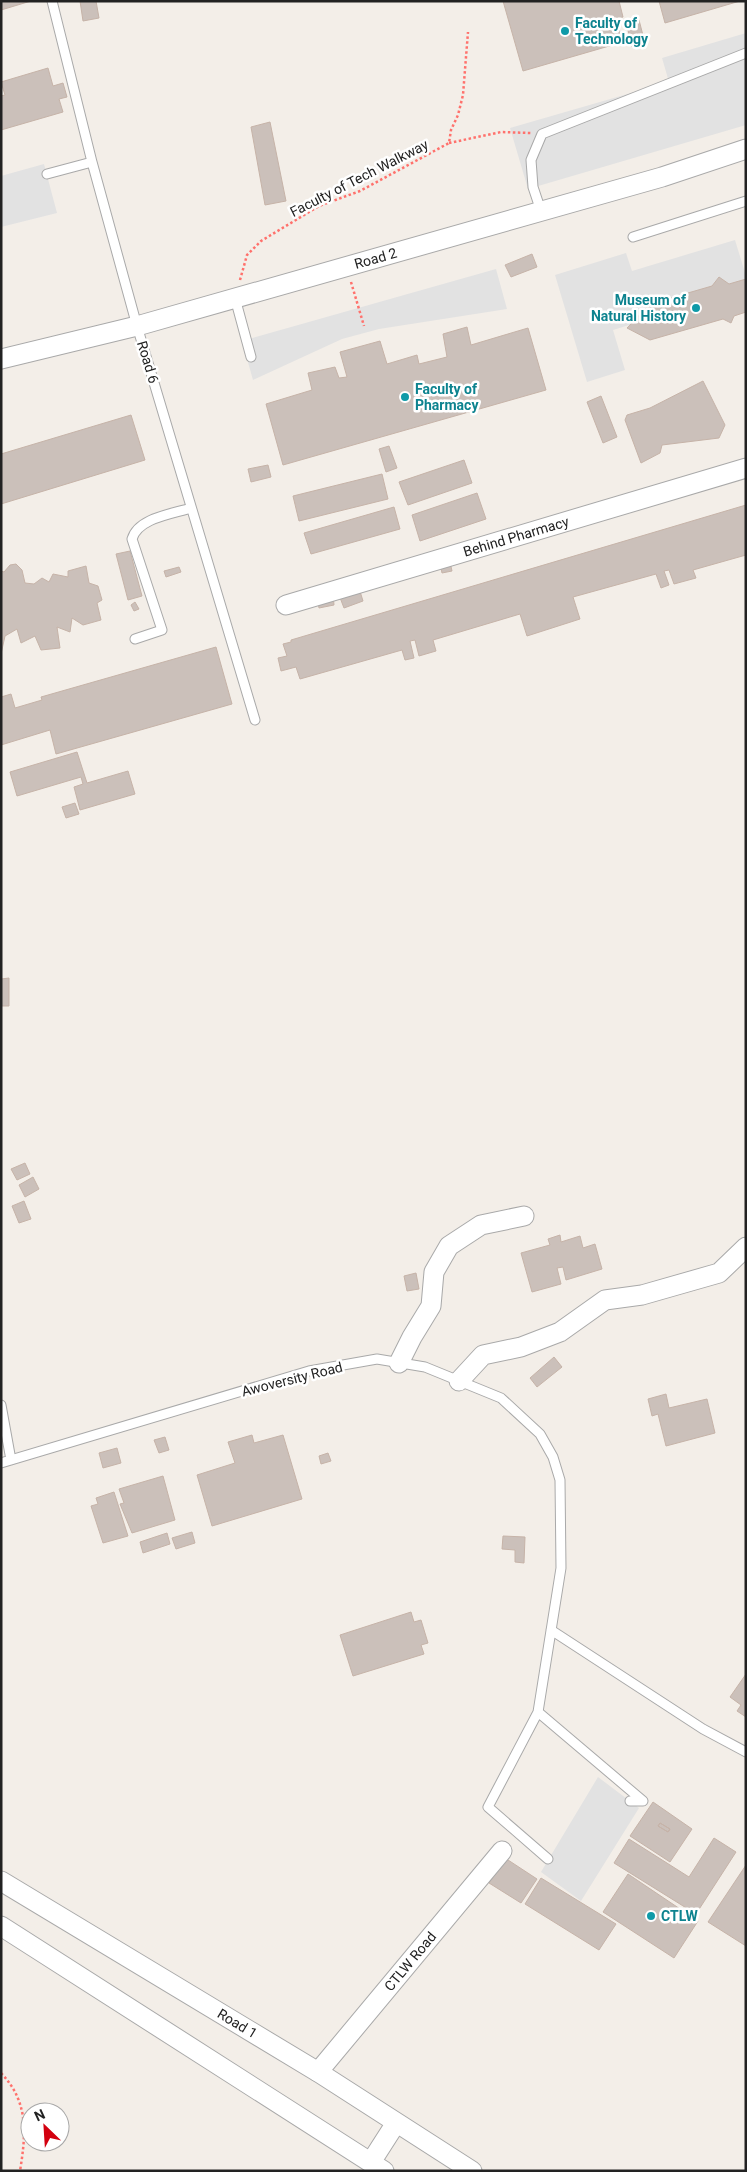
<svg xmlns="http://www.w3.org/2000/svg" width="747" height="2172" font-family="Roboto,sans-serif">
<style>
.parking{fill:#e2e2e2}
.building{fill:#cbc0ba;stroke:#c6b3a8;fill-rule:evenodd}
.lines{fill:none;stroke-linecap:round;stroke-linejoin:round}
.service-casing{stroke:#a9a9a9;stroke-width:11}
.minor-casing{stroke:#a9a9a9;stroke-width:21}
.path{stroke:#ff716c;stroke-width:2.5;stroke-dasharray:2.5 2.5;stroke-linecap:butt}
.service{stroke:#fff;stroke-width:9}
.minor{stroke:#fff;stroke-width:19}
.culture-dot{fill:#0f9aa8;stroke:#fff;stroke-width:2}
.labels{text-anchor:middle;stroke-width:5;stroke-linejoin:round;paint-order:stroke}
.culture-label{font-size:14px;font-weight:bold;fill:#0d838f;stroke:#fff;text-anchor:start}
.street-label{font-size:14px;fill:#222;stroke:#fff}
</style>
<rect width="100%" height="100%" fill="#f3eee8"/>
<path class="parking" d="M746 33V125L528 189 510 128 669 82 662 58Z
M44 164 57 213 1 227V176Z
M735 240 746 276V289L613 330 625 370 587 382 555 275 626 253 632 271Z
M496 269 507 309 379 329 342 339 253 380 242 341Z
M598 1777 639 1808 581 1901 541 1872Z"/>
<path class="building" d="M1 1H31L1 10Z
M80 1H96L99 18 83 21Z
M503 1H619L623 17 616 19 623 42 523 71Z
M659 1H740L665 23Z
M639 20 645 43 632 47 626 22Z
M48 68 53 86 63 83 67 97 59 99 63 112 1 130V96L5 95 1 82Z
M270 122 286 201 265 205 251 127Z
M532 254 537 267 511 277 505 265Z
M719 277 729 284 746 279V312L734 316 731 323 723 319 650 340 627 328 650 304 712 286Z
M467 327 471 345 528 328 546 390 283 465 266 404 312 390 308 373 335 367 339 378 347 377 340 352 380 341 387 364 417 355 419 364 447 357 443 334Z
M703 381 725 425 719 438 662 445 660 453 641 463 625 420 627 415 650 408Z
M601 396 617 437 603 443 587 402Z
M131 415 145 460 1 504V454Z
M389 446 397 468 386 472 379 449Z
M464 460 472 483 408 505 399 482Z
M268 465 271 477 251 482 248 469Z
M382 474 388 499 299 521 293 496Z
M477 493 486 519 420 541 412 515Z
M746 505V555L693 570 696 578 674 584 669 570 664 571 669 585 661 588 656 574 573 597 580 619 527 636 520 614 433 640 436 651 419 656 415 640 410 641 414 658 405 660 402 650 300 679 296 667 281 671 278 658 287 656 283 644 291 642V640Z
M394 507 400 529 311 554 304 533Z
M130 551 142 596 128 600 116 554Z
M450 562 452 571 442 573 440 564Z
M16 564 22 570 25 583 34 584 42 578 49 582 53 574 68 577V571L86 566 89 583 98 586 102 600 97 603 101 620 83 625 72 618 70 632 57 627 60 648 41 650 35 636 21 643 17 629 5 636 1 654V571L4 572 10 565Z
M179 567 181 572 166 577 164 571Z
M359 588 363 601 344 608 339 595Z
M333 594 334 605 319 608 317 597Z
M135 602 139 609 134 611 131 605Z
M216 647 232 704 56 754 50 730 1 745V697L11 694 15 708 42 700 41 697Z
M77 752 87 783 128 771 135 794 80 810 74 787 83 784 81 777 17 796 10 772Z
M75 803 79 814 66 818 62 807Z
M9 978V1006H1V979Z
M25 1163 30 1174 17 1180 11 1169Z
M33 1177 39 1189 25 1197 19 1185Z
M24 1201 31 1219 19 1223 12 1206Z
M560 1235 561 1242 580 1236 583 1248 595 1244 602 1269 566 1280 563 1267 557 1268 561 1284 532 1292 521 1253 550 1245 548 1239Z
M416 1273 419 1289 407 1291 404 1276Z
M554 1357 562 1367 537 1387 530 1378Z
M666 1394 669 1408 707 1399 715 1433 666 1446 658 1414 652 1416 648 1399Z
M252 1435 254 1443 283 1435 302 1499 212 1526 197 1475 235 1463 228 1442Z
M165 1437 169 1450 159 1453 154 1440Z
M117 1448 121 1463 103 1468 99 1453Z
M328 1453 331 1461 321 1464 319 1456Z
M163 1476 175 1520 132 1533 120 1504 124 1503 119 1489Z
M114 1492 128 1536 103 1543 91 1506 98 1504 96 1498Z
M192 1532 195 1543 176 1549 172 1538Z
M167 1533 170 1544 143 1553 140 1542Z
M503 1536 525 1537 524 1563 515 1562V1550L502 1549Z
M411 1612 414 1622 421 1620 428 1643 421 1645 424 1654 353 1676 340 1635Z
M746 1674V1717L737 1711 741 1705 730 1697Z
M653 1802 692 1829 670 1862 630 1836ZM660 1823 670 1829 668 1832 658 1826Z
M660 1823 670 1829 668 1832 658 1826Z
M714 1838 736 1852 696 1914 614 1863 629 1839 689 1877Z
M505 1858 537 1879 521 1903 489 1883Z
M746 1865V1946L708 1922Z
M628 1874 698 1921 674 1958 603 1912Z
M541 1878 616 1924 599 1950 525 1904Z"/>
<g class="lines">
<defs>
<path id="service" d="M52 1 92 162 137 326 255 720
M47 174 92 162
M541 211 533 187 531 160 542 134 746 53
M633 237 746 201
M235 298 251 357
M135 639 162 630 132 539C138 518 172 514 191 508
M1 1405 11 1460
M1 1463 309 1371 377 1359 425 1367 501 1398 540 1434 553 1457 560 1480 561 1568 538 1712 488 1807 548 1859
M551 1630 703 1729 746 1752
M538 1712 643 1801H630"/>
<g id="minor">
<path id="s1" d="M1 359 137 326 662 177 746 149"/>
<path id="s2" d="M286 605 746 468"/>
<path d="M399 1363 412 1337 431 1306 434 1272 449 1246 481 1225 524 1216"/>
<path d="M459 1381 483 1355 521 1347 560 1332 605 1300 642 1295 719 1273 746 1247"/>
<path id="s3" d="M1 1881 318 2072 472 2171"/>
<path d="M1 1926 384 2171"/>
<path id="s4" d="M318 2072 502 1851"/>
<path d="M371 2162 396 2123"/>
</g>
</defs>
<use href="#service" class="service-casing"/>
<use href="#minor" class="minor-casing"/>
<path class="path" d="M449 143 501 132 531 133
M240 280 247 255 261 241 319 206 360 191 449 143 451 130 458 115 463 95 468 32
M351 282 364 326
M1 2073C29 2102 26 2134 20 2171"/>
<use href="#service" class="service"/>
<use href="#minor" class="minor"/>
</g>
<g class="culture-dot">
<circle cx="565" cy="31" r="5"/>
<circle cx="696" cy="308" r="5"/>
<circle cx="405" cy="397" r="5"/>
<circle cx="651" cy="1916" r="5"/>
</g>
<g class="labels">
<g class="culture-label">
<text x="575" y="28">Faculty of<tspan x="575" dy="16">Technology</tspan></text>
<text x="686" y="305" text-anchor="end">Museum of<tspan x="686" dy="16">Natural History</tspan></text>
<text x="415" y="394">Faculty of<tspan x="415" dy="16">Pharmacy</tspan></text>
<text x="661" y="1921">CTLW</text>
</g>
<g class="street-label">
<text transform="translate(359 178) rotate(-27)" y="5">Faculty of Tech Walkway</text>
<text dy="5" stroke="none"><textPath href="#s1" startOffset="388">Road 2</textPath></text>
<text transform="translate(148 362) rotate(73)" y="5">Road 6</text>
<text dy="5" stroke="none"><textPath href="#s2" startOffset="240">Behind Pharmacy</textPath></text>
<text transform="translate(292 1379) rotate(-14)" y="5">Awoversity Road</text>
<text dy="5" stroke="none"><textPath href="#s4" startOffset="144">CTLW Road</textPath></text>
<text dy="5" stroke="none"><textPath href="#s3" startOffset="276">Road 1</textPath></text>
</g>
</g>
<rect width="747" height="2172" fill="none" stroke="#222222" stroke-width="5"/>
<g transform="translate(45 2127) rotate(335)"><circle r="24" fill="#ffffff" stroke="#a7a7a7"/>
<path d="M0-4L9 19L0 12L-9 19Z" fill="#d3000f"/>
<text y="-8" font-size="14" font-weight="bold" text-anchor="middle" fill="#222222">N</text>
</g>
</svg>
